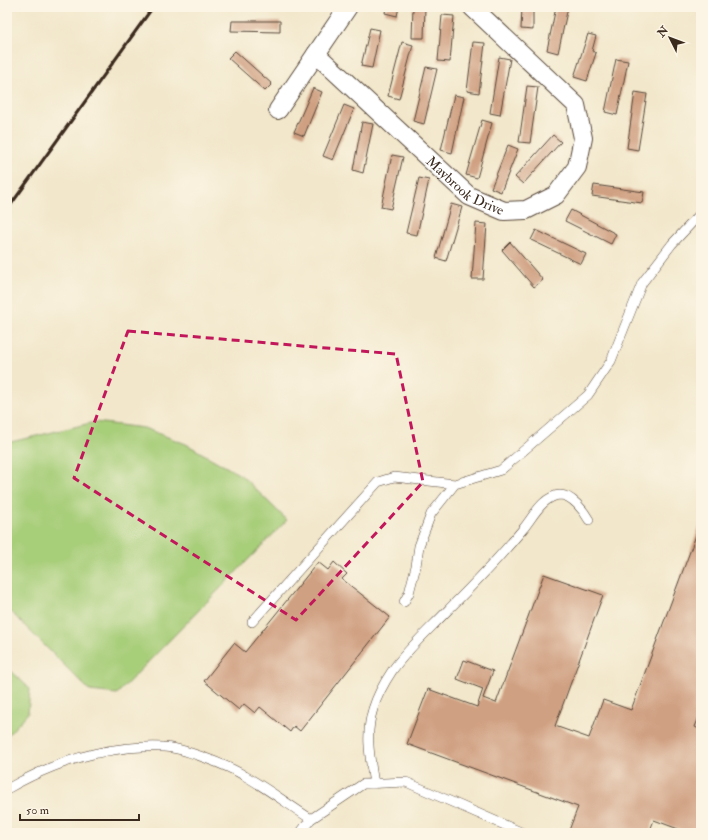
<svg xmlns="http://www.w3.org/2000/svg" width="708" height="840" font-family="'IM FELL Double Pica',serif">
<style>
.green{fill:#a7ce79;stroke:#717c4c}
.building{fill:#d0a082}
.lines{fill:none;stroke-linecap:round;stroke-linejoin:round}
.service-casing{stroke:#564638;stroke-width:10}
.minor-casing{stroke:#564638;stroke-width:20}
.service{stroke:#fff;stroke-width:9}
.minor{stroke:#fff;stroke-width:18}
.rail{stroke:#3b2a1e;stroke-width:3}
.marked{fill:none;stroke:#c2185b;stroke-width:3;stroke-dasharray:8 5;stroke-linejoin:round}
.labels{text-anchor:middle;stroke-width:3;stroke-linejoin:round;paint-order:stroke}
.street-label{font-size:14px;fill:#3b2a1e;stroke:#fcf5e5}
</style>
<rect width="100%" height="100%" fill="#fcf5e5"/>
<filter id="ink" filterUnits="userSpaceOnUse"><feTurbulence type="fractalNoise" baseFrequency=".025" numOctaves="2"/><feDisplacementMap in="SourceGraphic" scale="8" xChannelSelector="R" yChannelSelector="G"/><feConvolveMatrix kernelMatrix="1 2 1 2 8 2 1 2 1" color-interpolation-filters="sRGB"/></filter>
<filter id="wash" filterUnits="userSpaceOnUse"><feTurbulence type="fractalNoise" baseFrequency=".012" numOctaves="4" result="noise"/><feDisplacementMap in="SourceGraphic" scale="16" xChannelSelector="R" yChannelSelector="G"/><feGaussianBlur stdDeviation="0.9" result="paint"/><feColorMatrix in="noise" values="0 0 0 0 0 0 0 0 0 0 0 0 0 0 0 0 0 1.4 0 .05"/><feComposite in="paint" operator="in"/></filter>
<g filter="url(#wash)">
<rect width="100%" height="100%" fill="#f2e7cb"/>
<path class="green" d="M95 422 144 428 186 444 242 476 287 520 117 694 90 691 7 608V445L11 442Z
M7 667 30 689 28 713 7 736Z"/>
<g id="blocks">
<path class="building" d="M386 7H399L397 16 385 13Z
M413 7H425L424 38H412Z
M522 7H533V30L521 29Z
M556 7H568L558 53 547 50Z
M442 15 454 16 450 62 438 61Z
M232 21H280V32L231 31Z
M370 28 380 30 372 68 361 66Z
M588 34 596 36 592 51 596 53 587 81 574 77Z
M402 42 413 45 399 99 388 96Z
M473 42 485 43 479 93 467 91Z
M235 51 272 84 265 91 228 58Z
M499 57 510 59 500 115 490 113Z
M616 59 628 61 617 115 605 112Z
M426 67 437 69 424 124 413 121Z
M527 86 538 87 530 143 519 142Z
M313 88 322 92 304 136 294 132Z
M635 92 647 94 638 150 627 148Z
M454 95 464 97 452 153 441 150Z
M344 105 354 109 333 160 323 156Z
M482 120 492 123 477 178 466 175Z
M362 122 373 124 363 173 353 170Z
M553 135 561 142 523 184 515 177Z
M508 145 518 149 501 192 491 188Z
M392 155 403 157 391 209 381 207Z
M419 178 429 180 417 235 406 233Z
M594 185 644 192 642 203 592 196Z
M451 204 462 207 446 261 436 258Z
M571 210 616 234 611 244 565 221Z
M476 223 487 224 483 279H472Z
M536 230 586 254 581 264 531 240Z
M510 242 543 280 534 287 502 250Z
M701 522V712L695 727 701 730V833H689L654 820 649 833H568L578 807 407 744 428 689 477 707 483 689 457 679 464 660 493 671 483 698 496 703 544 574 603 595 555 726 589 738 603 700 631 710Z
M318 562 328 570 334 562 347 574 342 579 390 617 300 731 294 726 290 732 260 707 255 713 244 704 239 710 204 681 234 643 245 652Z"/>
</g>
</g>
<g filter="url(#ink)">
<use href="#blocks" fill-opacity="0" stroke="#564638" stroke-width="1"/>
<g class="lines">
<defs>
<path id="service" d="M404 602 409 593 416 566 419 546 431 514 455 484
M252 622 378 482 394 477 455 484 501 470 588 395 611 361 642 283 672 244 701 213
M374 784C370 758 365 734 373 709 377 696 384 683 392 671 408 648 430 629 449 609 475 583 500 557 523 529 533 517 543 496 560 495 572 495 584 511 589 520
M7 789C54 762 108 745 163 747 181 747 229 766 245 776 268 789 289 805 311 819
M300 833 311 819 363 784 406 782 523 833"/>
<g id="minor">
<path id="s1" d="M316 54 469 196 504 211 526 210 556 195 577 167 583 138 576 105 472 7"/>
<path d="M278 110 348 7"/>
</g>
</defs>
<use href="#service" class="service-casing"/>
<use href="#minor" class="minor-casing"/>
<use href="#service" class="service"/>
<use href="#minor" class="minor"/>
<path class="rail" d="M7 210 153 7"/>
</g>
</g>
<path class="marked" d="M128 331 396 354 423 482 296 620 74 478Z"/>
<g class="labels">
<g class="street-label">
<text dy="5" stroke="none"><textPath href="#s1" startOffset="200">Maybrook Drive</textPath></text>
</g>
</g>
<rect width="708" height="840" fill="none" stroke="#fcf5e5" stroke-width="24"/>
<g transform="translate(670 38) rotate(312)" stroke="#fcf5e5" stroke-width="3" paint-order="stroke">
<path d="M0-3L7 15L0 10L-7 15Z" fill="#3b2a1e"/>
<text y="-6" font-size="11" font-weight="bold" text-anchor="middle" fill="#3b2a1e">N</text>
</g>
<path d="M20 814v6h119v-6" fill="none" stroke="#3b2a1e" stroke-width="2"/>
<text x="26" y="814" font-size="12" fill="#3b2a1e" stroke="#fcf5e5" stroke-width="3" paint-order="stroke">50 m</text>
</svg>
